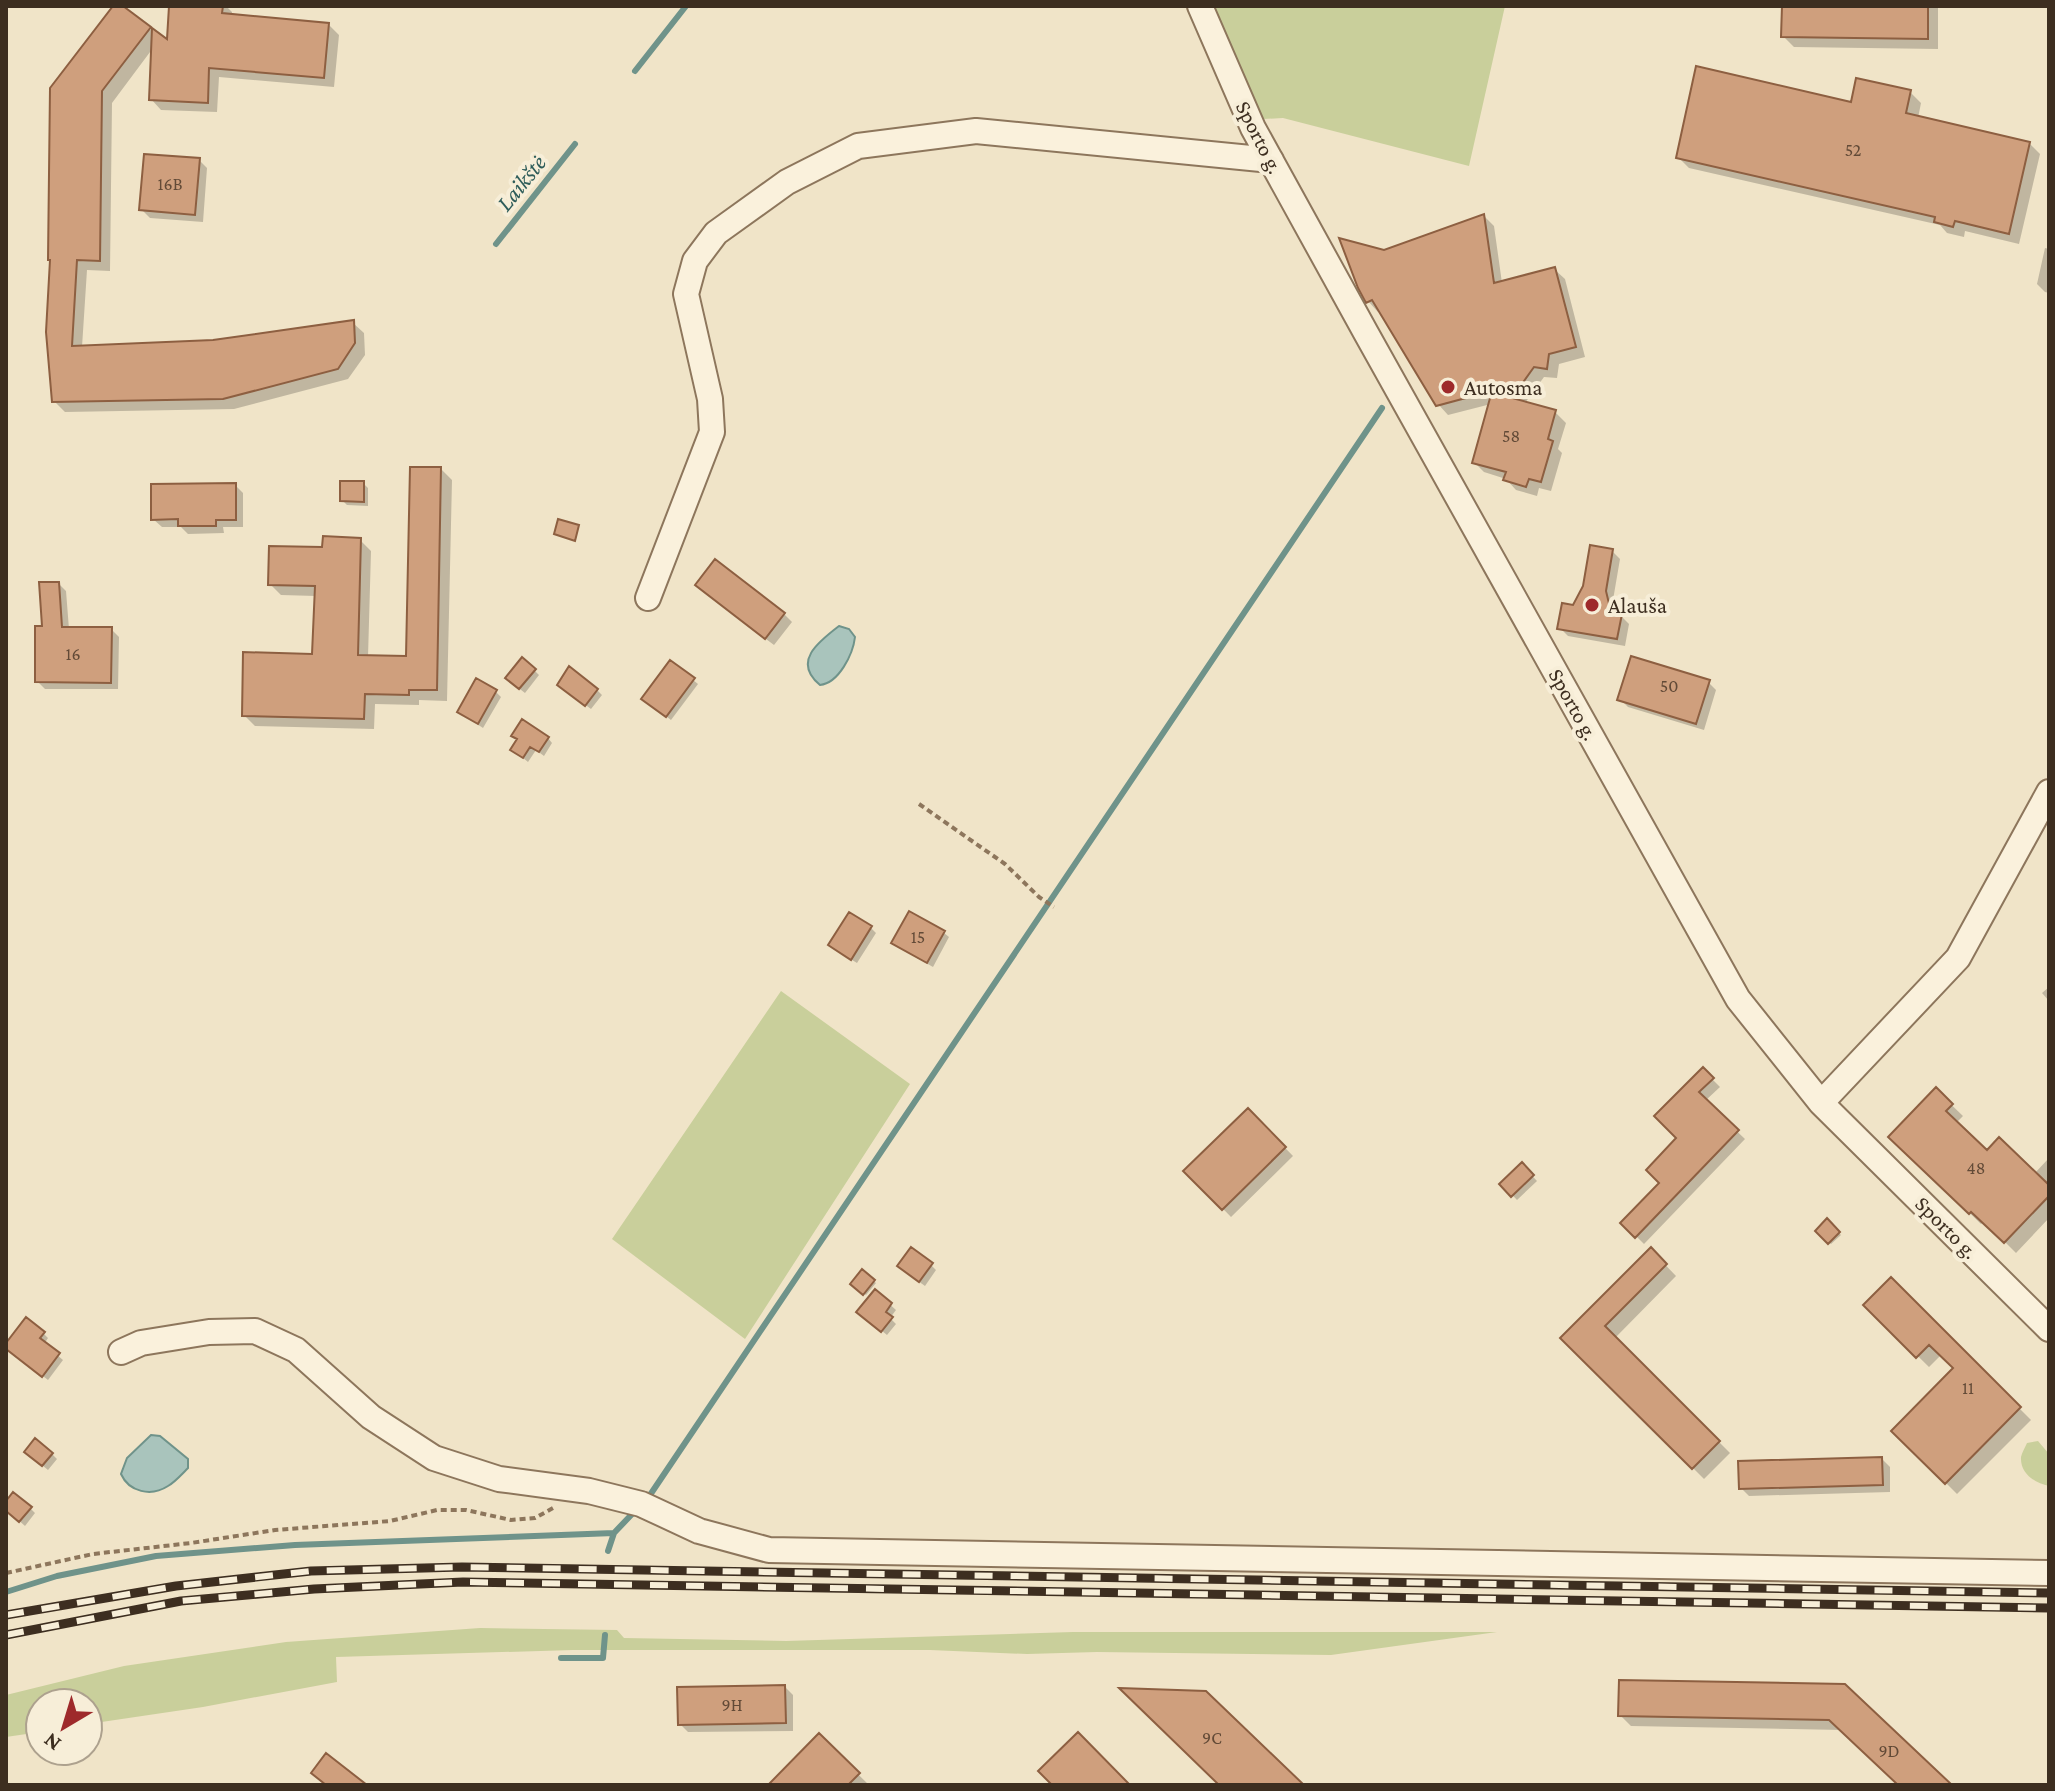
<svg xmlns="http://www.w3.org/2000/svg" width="2055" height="1791" font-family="'Crimson Pro',serif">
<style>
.green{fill:#c9cf9b}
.water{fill:#a9c4bc;stroke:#6f938a;stroke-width:2}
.shadow{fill:#0003}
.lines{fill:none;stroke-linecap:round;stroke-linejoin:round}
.stream{stroke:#6f938a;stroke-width:6}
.building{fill:#cf9f7d;stroke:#8d5f41;stroke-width:2}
.minor-casing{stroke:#8d765c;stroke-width:28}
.path{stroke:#8d765c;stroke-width:4;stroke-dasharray:6 4;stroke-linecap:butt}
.minor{stroke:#faf1dc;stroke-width:24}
.rail-casing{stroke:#3d2e20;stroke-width:9}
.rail{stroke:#f7eed8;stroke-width:6;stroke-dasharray:18;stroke-linecap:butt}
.poi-dot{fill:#9e2a2b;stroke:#f7eed8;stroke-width:3}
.labels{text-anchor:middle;stroke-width:8;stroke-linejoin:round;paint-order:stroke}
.number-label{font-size:18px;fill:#624a37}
.street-label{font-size:22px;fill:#3d2e20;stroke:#f7eed8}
.poi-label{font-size:22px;fill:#3d2e20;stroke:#f7eed8;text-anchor:start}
.water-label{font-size:24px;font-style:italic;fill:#2f5d5a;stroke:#f7eed8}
</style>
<rect width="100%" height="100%" fill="#f0e4c8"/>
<path class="green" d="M1213 6H1505L1469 166 1283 118 1263 119Z
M781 991 910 1084 745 1339 612 1239Z
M2038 1441 2049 1454V1486C2035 1483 2020 1474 2021 1457 2022 1452 2025 1448 2027 1443Z
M480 1628 617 1630 624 1638 786 1641 1073 1632H1497L1331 1655 1097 1652 1027 1654 930 1650H573L336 1657 337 1682 203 1707 88 1724V1703H40V1732L6 1737V1695L124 1666 286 1642Z"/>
<path class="water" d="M839 626 849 629 855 637C853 654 839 683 820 685 792 662 818 642 839 626Z
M151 1435 160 1436 188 1459V1468C182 1474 175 1482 168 1486 151 1497 129 1492 121 1474L127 1458Z"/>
<path class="shadow" d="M115 6H120L168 43 171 6H226L232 12V16L328 24 339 35 334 87 219 77 217 112 161 110 151 99 153 48 112 103 110 271 87 270 82 347 213 342 353 323 364 333 365 355 348 379 234 409 65 412 54 401Z
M1784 6H1938V49L1794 47 1783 36Z
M1910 92 1921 103 1918 118 2029 143 2040 154 2019 244 1965 231 1964 237 1947 233 1940 225 1689 168 1678 157Z
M199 160 207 168 203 222 150 218 142 210Z
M1484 216 1494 226 1502 283 1554 269 1565 279 1585 357 1559 364 1557 378 1544 377 1525 403 1555 412 1566 423 1558 449 1562 453 1551 491 1539 488 1537 496 1516 490 1506 479 1484 472 1474 462 1491 404 1448 415 1438 404 1381 311 1378 312 1368 301 1385 252Z
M2045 248 2049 249V293L2045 292 2037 284Z
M441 469 452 480 447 701 419 700V705L375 704 374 729 255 726 244 715 314 656 316 596 281 595 270 584 324 549 360 540 371 551 368 657 408 658Z
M363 483 368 488V506L347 505 342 500Z
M235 485 243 493V527H223L224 533 188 534 181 527H162L153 519Z
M1612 551 1620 559 1613 600 1617 615 1621 616 1629 624 1625 646 1568 636 1560 628Z
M59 584 66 591 69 629H111L119 637 118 689H45L37 681 44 628Z
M705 593 784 614 792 622 774 645Z
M534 670 539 675 525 693 512 683Z
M693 680 698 684 671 720 649 703Z
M1708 682 1716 690 1704 730 1628 707 1620 699Z
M564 689 597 690 602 695 591 709Z
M496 692 501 697 483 728 459 712Z
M548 738 552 743 544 756 536 750 528 762 512 749Z
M871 928 876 933 857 963 836 950Z
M944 933 949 937 933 967 898 947 893 942Z
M2049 987V1001L2042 993Z
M1703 1070 1720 1087 1705 1101 1745 1139 1644 1244 1623 1223 1662 1183Z
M1936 1090 1963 1116 1956 1123 1987 1153 2034 1174 2049 1158V1218L2016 1253 1984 1221 1981 1224 1891 1137Z
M1248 1110 1293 1156 1231 1217 1186 1171Z
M1522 1165 1537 1181 1517 1200 1502 1184Z
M1827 1221 1841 1235 1831 1244 1817 1231Z
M1651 1250 1676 1276 1615 1338 1730 1453 1704 1479 1563 1338Z
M931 1265 936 1270 925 1286 904 1271Z
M862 1272 876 1283 866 1295 852 1284Z
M1891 1280 2031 1420 1957 1494 1894 1431 1956 1368 1942 1354 1929 1367 1866 1305Z
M875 1291 896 1310 890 1318 896 1324 887 1335 864 1316Z
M43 1333 48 1338 44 1344 63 1360 48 1380 6 1347Z
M52 1454 57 1459 48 1470 31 1456Z
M1882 1459 1890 1467V1492L1749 1496 1741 1488Z
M6 1504 30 1508 35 1513 25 1526 6 1509Z
M1844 1686 1949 1785H1900L1842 1730 1631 1726 1620 1715Z
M785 1687 793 1695V1731L688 1732 680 1724Z
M819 1736 869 1785H770Z"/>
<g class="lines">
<path class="stream" d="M635 71 686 6
M496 244 575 144
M650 1495 1382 408
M608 1551 614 1533 633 1513
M6 1592 57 1576 156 1556 295 1545 614 1533
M561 1658H603L605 1635"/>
</g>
<path class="building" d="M113 6H123L151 27 102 91 100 261 77 260 72 346 213 340 354 320 355 343 338 369 223 399 52 402 46 332 50 260H48L50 88Z
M169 6H223L222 13 329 23 324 78 209 68 208 103 149 100 152 28 167 39Z
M1782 6H1928V39L1781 37Z
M1696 66 1851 102 1856 78 1911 90 1906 113 2030 142 2009 234 1955 221 1953 227 1934 222 1935 217 1676 158Z
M144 154 200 158 195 215 139 210Z
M1484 214 1494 283 1555 267 1576 347 1549 354 1547 369 1534 367 1512 398 1556 410 1548 439 1553 441 1541 482 1529 479 1526 487 1503 480 1506 472 1472 463 1492 391 1436 406 1372 300 1366 303 1358 288 1339 238 1384 250Z
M410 467H441L437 690H409V695L365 694 364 719 242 716 243 652 312 654 315 586 268 585 269 546 322 547 323 536 361 538 358 655 406 656Z
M340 481H364V502L340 501Z
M236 483V520H216V526H178V519L151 520V484Z
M558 519 579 525 575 541 554 534Z
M1590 545 1613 549 1606 591 1611 612 1622 614 1617 639 1557 629 1562 603 1573 605 1583 586Z
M715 559 785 613 765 639 695 585Z
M39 582H59L62 627H112L111 683 35 682V626H42Z
M1631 656 1710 680 1696 724 1617 700Z
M522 657 536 669 519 689 505 678Z
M670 660 695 678 666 717 641 699Z
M569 666 598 689 585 706 557 685Z
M476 678 497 690 478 724 457 712Z
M522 719 549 737 539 752 530 747 523 758 510 750 517 739 511 736Z
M909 911 945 931 927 963 891 943Z
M849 912 872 926 851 960 828 945Z
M1703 1067 1714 1078 1699 1092 1739 1130 1635 1238 1620 1223 1659 1183 1646 1170 1676 1138 1654 1116Z
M1936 1087 1953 1104 1946 1111 1987 1150 1999 1137 2049 1185V1196L2004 1243 1971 1212 1969 1214 1888 1137Z
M1248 1108 1286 1147 1222 1210 1183 1171Z
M1522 1162 1534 1175 1511 1197 1499 1184Z
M1827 1218 1840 1232 1828 1244 1815 1231Z
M911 1247 933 1263 919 1282 897 1266Z
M1651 1247 1667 1264 1605 1326 1720 1441 1692 1469 1560 1338Z
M862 1269 875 1280 863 1295 850 1284Z
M1891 1277 2021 1407 1945 1484 1891 1431 1953 1368 1929 1345 1916 1358 1863 1305Z
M875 1289 892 1303 886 1312 893 1317 881 1332 856 1312Z
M26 1317 45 1332 40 1338 60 1353 42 1377 6 1349V1343Z
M35 1438 53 1453 42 1466 24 1452Z
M1882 1457 1883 1485 1739 1489 1738 1461Z
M13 1492 32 1507 19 1522 6 1511V1501Z
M1619 1680 1845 1684 1952 1785H1898L1829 1720 1618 1716Z
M785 1685 786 1723 678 1725 677 1687Z
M1119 1688 1206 1691 1304 1785H1219Z
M1078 1732 1130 1785H1052L1038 1771Z
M819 1733 860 1773 848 1785H768Z
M326 1753 367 1785H326L311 1773Z"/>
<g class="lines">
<defs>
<path id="minor" d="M1200 6 1253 128 1366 333 1738 999 1821 1103 2049 1329
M648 598 712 432 710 399 686 294 695 261 716 233 787 182 858 146 976 131 1271 160
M1821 1103 1958 958 2049 792
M121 1352 141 1343 209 1332 255 1331 296 1350 371 1417 434 1458 499 1479 589 1491 641 1504 699 1531 769 1550 2049 1573"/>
</defs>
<use href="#minor" class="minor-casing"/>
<path class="path" d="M919 804 1005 864 1039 897 1054 907
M6 1573 93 1554 191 1543 275 1530 390 1521 437 1510H466L511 1520 535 1518 553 1508"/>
<use href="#minor" class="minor"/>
<defs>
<path id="rail" d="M6 1615 176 1586 311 1571 462 1567 2049 1593
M6 1635 181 1601 314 1589 463 1582 2049 1608"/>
</defs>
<use href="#rail" class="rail-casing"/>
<use href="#rail" class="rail"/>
</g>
<g class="poi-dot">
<circle cx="1448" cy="387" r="8"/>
<circle cx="1592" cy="605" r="8"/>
</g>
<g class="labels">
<g class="number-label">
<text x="1853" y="156">52</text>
<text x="170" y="190">16B</text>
<text x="1511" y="442">58</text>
<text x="73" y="660">16</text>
<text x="1669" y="692">50</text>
<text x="918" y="943">15</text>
<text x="1976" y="1174">48</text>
<text x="1968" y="1394">11</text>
<text x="732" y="1711">9H</text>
<text x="1212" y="1744">9C</text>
<text x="1889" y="1757">9D</text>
</g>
<g class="street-label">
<text transform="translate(1260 137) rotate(63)" y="8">Sporto g.</text>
<text transform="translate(1574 704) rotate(61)" y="8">Sporto g.</text>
<text transform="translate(1947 1227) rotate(45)" y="8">Sporto g.</text>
</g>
<g class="poi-label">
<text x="1464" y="395">Autosma</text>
<text x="1608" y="613">Alauša</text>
</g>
<g class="water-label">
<text transform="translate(521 183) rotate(-51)" y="8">Laikštė</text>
</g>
</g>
<rect width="2055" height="1791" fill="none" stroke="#3d2e20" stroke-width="16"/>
<g transform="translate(64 1727) rotate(218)"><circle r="38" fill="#f7eed8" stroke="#ada18e" stroke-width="2"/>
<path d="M0-6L14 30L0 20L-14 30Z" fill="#9e2a2b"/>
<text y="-12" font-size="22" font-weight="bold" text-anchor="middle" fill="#3d2e20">N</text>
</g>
</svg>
